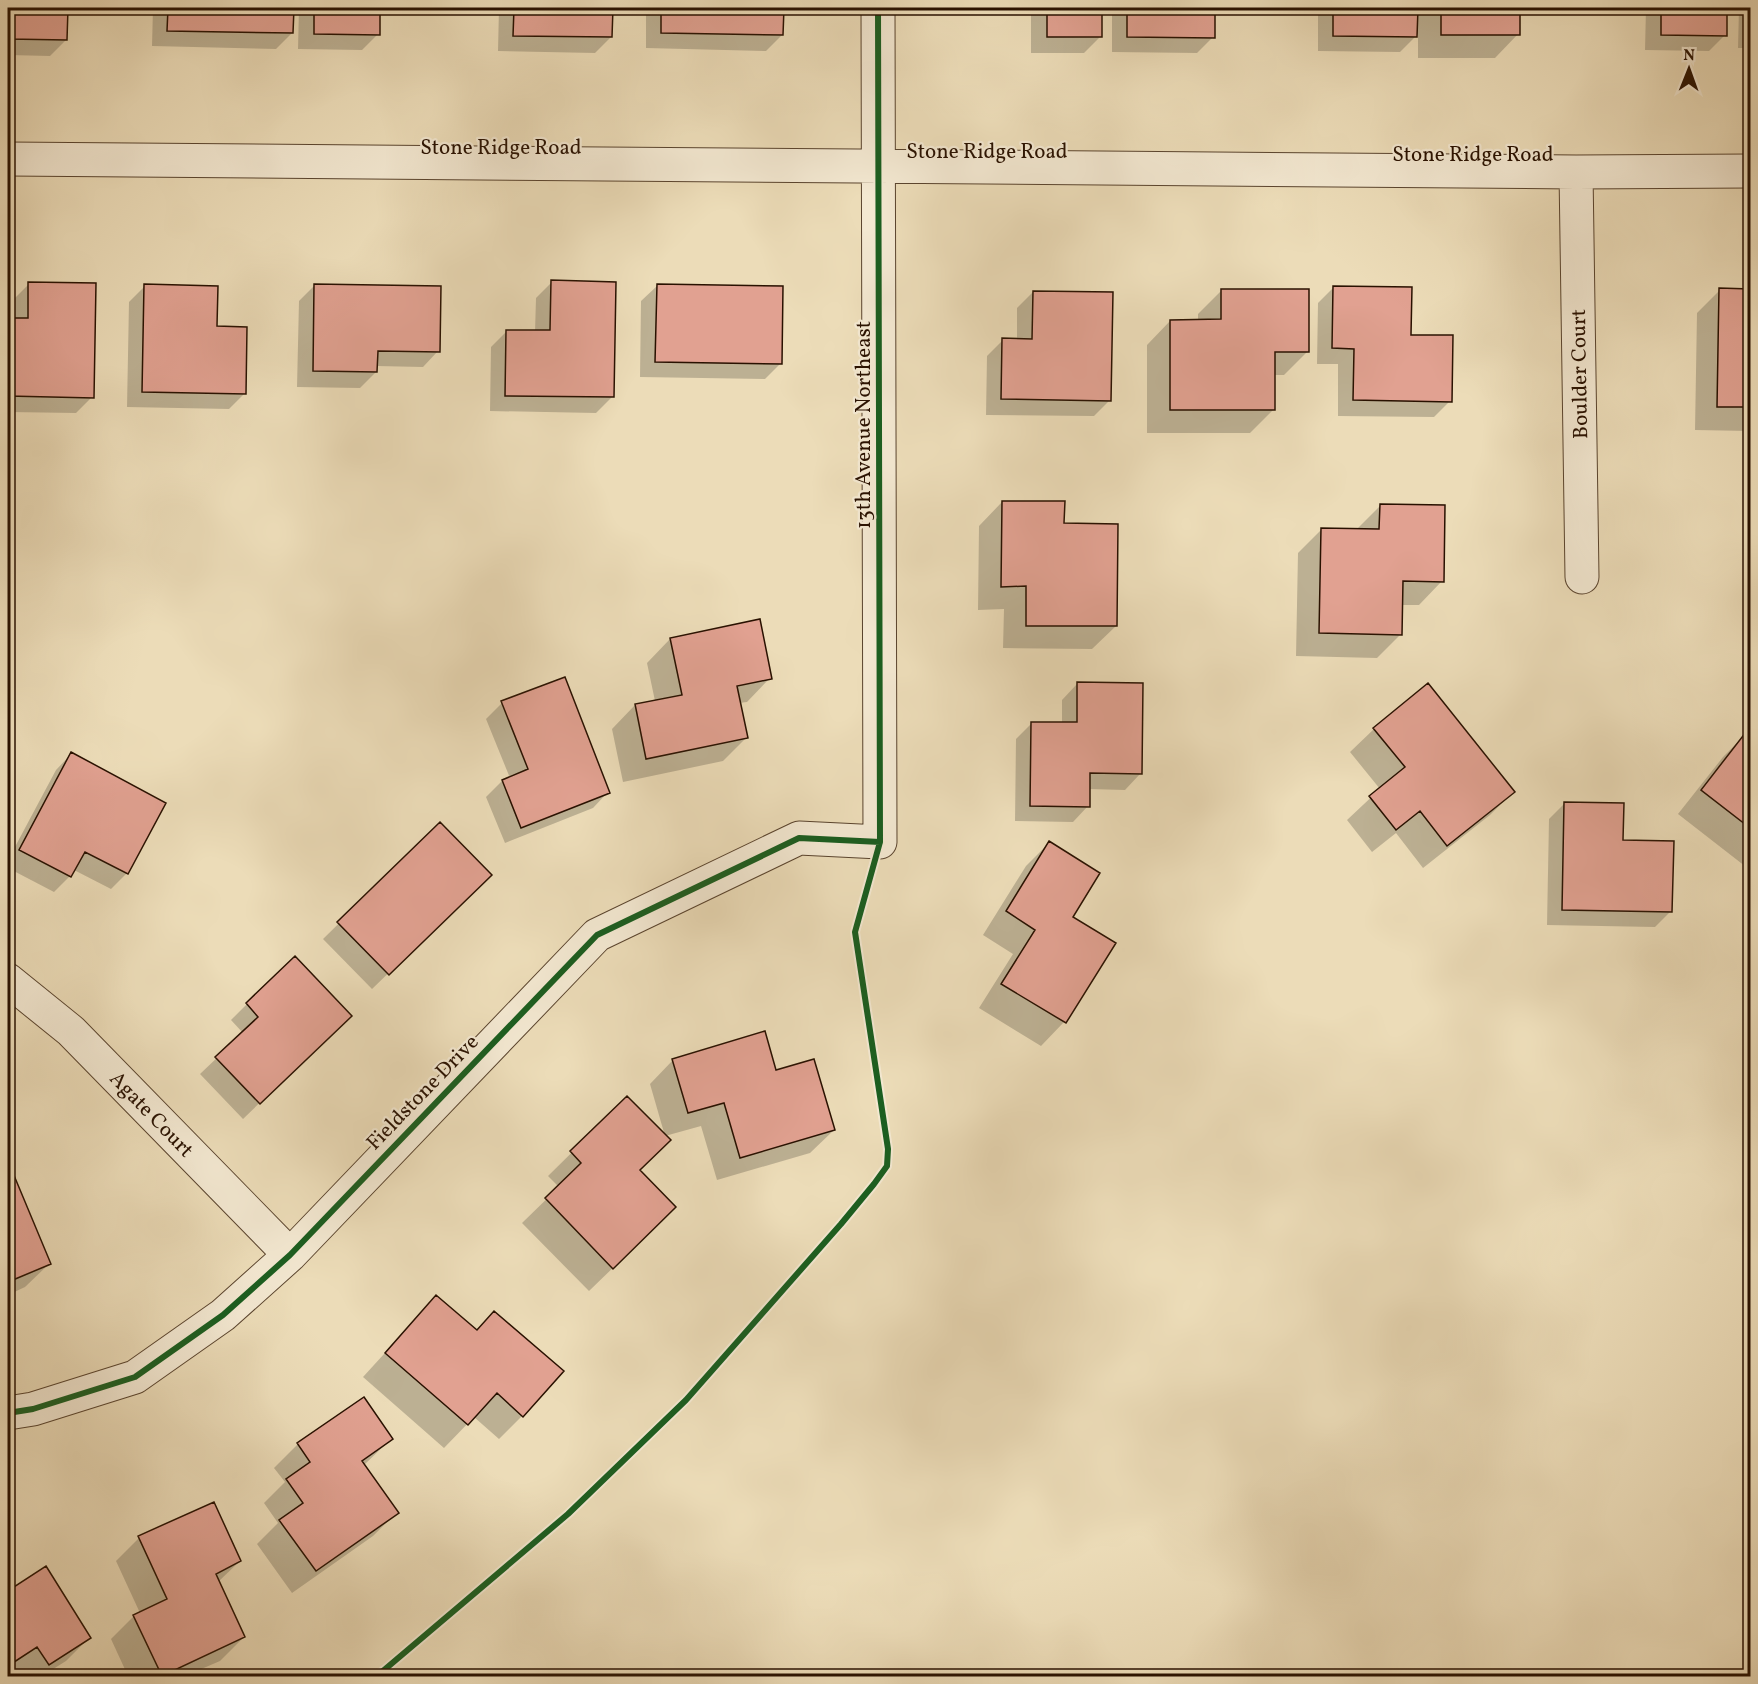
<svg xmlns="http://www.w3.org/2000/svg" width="1758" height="1684" font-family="Vollkorn,serif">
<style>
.shadow{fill:#0003}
.building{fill:#e1a191;stroke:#291100;stroke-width:1.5}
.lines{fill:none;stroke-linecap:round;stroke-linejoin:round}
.minor-casing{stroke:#5a442e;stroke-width:35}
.minor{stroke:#f3e8d1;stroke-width:33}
.cycleway-casing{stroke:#f3e8d1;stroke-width:10}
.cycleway{stroke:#1b5e20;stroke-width:6}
.labels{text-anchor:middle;stroke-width:4.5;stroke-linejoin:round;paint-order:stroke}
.street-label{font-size:21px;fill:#291100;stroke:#f3e8d1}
</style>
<rect width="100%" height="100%" fill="#ecdcb8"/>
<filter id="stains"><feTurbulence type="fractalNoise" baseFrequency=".00333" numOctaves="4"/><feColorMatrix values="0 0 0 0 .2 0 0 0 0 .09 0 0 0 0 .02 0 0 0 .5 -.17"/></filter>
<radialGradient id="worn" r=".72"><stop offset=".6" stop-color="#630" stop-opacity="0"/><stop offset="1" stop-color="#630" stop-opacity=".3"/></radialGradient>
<path class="shadow" d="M8 8H66V40L50 56 8 55Z
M153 8H292V33L276 49 152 46Z
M299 8H379L378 34 362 50 298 49Z
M499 8H611V37L595 53 498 51Z
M646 8H782V35L766 51 646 48Z
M989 8H1100V37L1084 53H1031V13L989 14Z
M1112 8H1213V37L1197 53 1112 52Z
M1318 8H1544L1537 14H1518V34L1495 58H1418V34L1400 52 1318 51Z
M1646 8H1726L1725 35 1709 51 1645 50Z
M1739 8H1750V48H1738Z
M552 282 612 397 596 413 490 411 491 347 507 331 535 332 536 298Z
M29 284 92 397 76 413 8 412V319H13V300Z
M315 285 438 351 423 367 376 366V372L360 388 297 387 299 301Z
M145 286 216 328 245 393 229 409 127 407 129 302Z
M657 286 781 363 765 379 640 377 641 301Z
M1334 287 1409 336 1450 401 1434 417 1338 416V364H1317L1318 303Z
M1222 290 1308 351 1284 375H1273L1274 409 1250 433H1147V345L1170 321H1198V314Z
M1720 290H1750V431L1695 430 1697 313Z
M1033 292 1110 400 1094 416 986 415 987 356 1003 340H1017V308Z
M1002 502 1063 524 1116 626 1092 649 1003 648 1004 609 978 610 979 526Z
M1380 506 1442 581 1419 605H1401V634L1377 658 1296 656 1298 553 1321 530 1357 529Z
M670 639 770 678 747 702 739 703 746 738 723 761 623 782 612 729 635 705 655 701 647 663Z
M8 669 13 671 8 684Z
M1077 684 1140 774 1125 790 1089 789 1088 806 1073 822 1015 821 1016 739 1032 723H1062V700Z
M502 703 608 792 593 808 505 843 486 797 502 781 510 778 486 719Z
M1374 729 1513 792 1490 815 1423 868 1396 833 1372 852 1347 820 1380 789 1350 752Z
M1746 734 1750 737V870L1678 814 1723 757Z
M71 754 127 873 111 889 74 870 70 876 54 892 8 868V860L56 770Z
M1565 803 1622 842 1671 911 1655 927 1547 925 1549 819Z
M440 824 490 875 372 989 323 939Z
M1049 843 1071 917 1114 944 1064 1022 1041 1046 979 1008 1013 954 983 935 1026 866Z
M247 1004 334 1031 243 1119 200 1074 243 1033 231 1020Z
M673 1060 775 1072 834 1130 810 1153 717 1180 701 1126 665 1136 650 1084Z
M627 1098 638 1170 651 1231 589 1291 522 1223 559 1187 548 1176Z
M8 1165 49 1264 25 1287 8 1295Z
M436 1297 475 1331 494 1313 522 1416 499 1439 474 1417 444 1448 363 1377Z
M363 1399 391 1439 363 1466 397 1512 373 1536 292 1593 257 1544 278 1523 264 1503 285 1482 274 1468 298 1444Z
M139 1538 240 1561 218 1582 244 1637 220 1661 185 1676H128L111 1639 134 1616 140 1613 116 1561Z
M8 1579 13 1589 89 1638 66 1661 42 1676H18L13 1669 8 1673Z"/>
<path class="building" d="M8 8H68L67 40 8 39Z
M168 8H294L293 33 167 31Z
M314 8H380V35L314 34Z
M514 8H613L612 37 513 36Z
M661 8H784L783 35 661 33Z
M1047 8H1102V37H1047Z
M1127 8H1215V38L1127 37Z
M1333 8H1418L1417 37 1333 36Z
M1441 8H1520V35H1441Z
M1661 8H1727V36L1661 35Z
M551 280 616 282 614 397 505 396 506 330H550Z
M28 282 96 283 94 398 8 396V318H28Z
M144 284 218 286 217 326 247 327 246 394 142 392Z
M314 284 441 286 440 352 378 351 377 372 313 371Z
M657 284 783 286 782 364 655 362Z
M1333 286 1412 287 1411 335H1453L1452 402 1353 400 1354 349 1332 348Z
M1719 288 1750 289V407H1717Z
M1221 289H1309V352H1275V410H1170V320L1221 319Z
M1033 291 1113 292 1111 401 1001 399 1002 338 1032 339Z
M1002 501H1065L1064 523 1118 524 1117 626H1026V586L1001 587Z
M1380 504 1445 505 1444 582 1403 581 1402 635 1319 633 1321 528 1379 529Z
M760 619 772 679 737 686 748 738 646 759 635 704 682 695 670 638Z
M565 677 610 793 521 828 502 780 528 769 501 701Z
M1077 682 1143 683 1142 774 1090 773V807L1030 806 1031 722H1077Z
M1428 683 1515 792 1447 846 1420 811 1396 830 1369 796 1405 767 1373 728Z
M1746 732 1750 735V828L1701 790Z
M71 752 166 803 128 874 85 852 71 877 19 850Z
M1564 802 1624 803 1623 840 1674 841 1672 912 1562 910Z
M440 822 492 875 389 975 337 922Z
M1049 841 1100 873 1073 917 1116 943 1066 1023 1001 984 1035 930 1006 911Z
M295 956 352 1016 260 1104 215 1057 258 1017 246 1003Z
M765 1031 776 1070 814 1059 835 1130 740 1158 724 1103 688 1113 672 1059Z
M627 1096 671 1140 640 1170 676 1207 613 1269 545 1198 581 1163 570 1151Z
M8 1161 51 1264 8 1282Z
M436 1295 477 1330 494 1311 564 1371 523 1417 497 1393 468 1425 385 1353Z
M364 1397 393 1439 362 1461 399 1513 316 1571 279 1520 303 1503 286 1479 310 1462 297 1443Z
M214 1502 241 1561 216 1574 245 1637 162 1676 133 1615 167 1599 138 1536Z
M46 1566 91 1638 49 1665 37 1647 8 1666V1577L14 1587Z"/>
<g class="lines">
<defs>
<path id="minor" d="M8 159 1576 172 1750 171
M1576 172 1582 577
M8 980 71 1031 290 1255
M8 1413 33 1409 135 1377 223 1315 290 1255 597 935 799 838 880 842 878 8"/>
</defs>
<use href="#minor" class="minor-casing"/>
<use href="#minor" class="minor"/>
<defs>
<path id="cycleway" d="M8 1413 33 1409 135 1377 223 1315 290 1255 597 935 799 838 880 842
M377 1676 568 1514 686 1400 841 1224 874 1184 887 1166 888 1149 855 932 880 842 878 8"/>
</defs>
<use href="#cycleway" class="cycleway-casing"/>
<use href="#cycleway" class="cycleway"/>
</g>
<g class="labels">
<g class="street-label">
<text x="501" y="154">Stone Ridge Road</text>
<text x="987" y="158">Stone Ridge Road</text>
<text x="1473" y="161">Stone Ridge Road</text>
<text transform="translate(1579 374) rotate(-91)" y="7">Boulder Court</text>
<text transform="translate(863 425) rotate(-90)" y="7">13th Avenue Northeast</text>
<text transform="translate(422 1092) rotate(-46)" y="7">Fieldstone Drive</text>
<text transform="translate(152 1114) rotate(46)" y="7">Agate Court</text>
</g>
</g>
<rect width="1758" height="1684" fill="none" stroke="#ecdcb8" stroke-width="30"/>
<rect x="9" y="9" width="1740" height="1666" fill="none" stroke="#291100" stroke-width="3"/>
<rect x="15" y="15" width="1728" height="1654" fill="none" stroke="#291100" stroke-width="1.5"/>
<g transform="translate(1689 69) rotate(1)" stroke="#f3e8d1" stroke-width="4.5" paint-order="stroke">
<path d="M0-4.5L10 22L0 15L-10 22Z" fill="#291100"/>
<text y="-9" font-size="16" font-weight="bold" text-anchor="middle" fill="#291100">N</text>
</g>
<rect width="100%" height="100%" filter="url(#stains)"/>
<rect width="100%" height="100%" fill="url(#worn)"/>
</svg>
